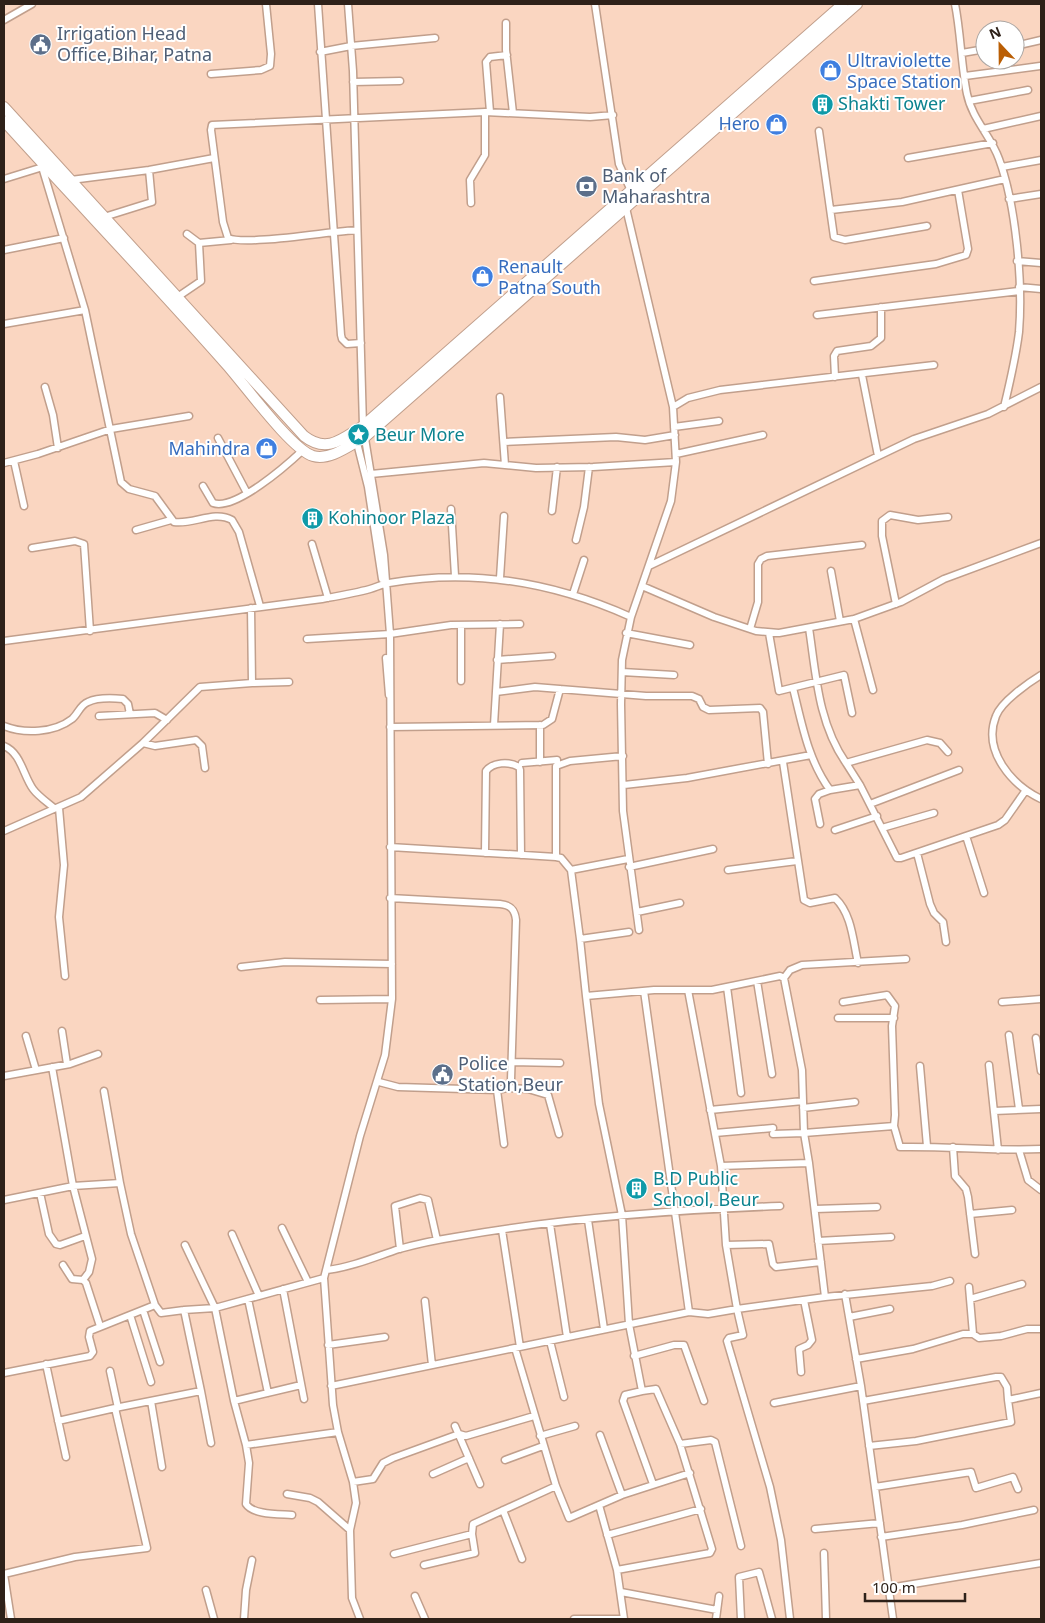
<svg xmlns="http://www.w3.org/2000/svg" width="1045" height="1623" font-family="'Noto Sans',sans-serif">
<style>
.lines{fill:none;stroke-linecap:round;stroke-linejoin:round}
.minor-casing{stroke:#c19f8c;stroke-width:9}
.trunk-casing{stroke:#c19f8c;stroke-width:12}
.minor{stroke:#fff;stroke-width:6}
.trunk{stroke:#fff;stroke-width:10}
.labels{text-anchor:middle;stroke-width:4;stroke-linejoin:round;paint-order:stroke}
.service-label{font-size:18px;fill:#4e5e75;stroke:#fff;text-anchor:start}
.shop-label{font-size:18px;fill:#366cbe;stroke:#fff;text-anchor:start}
.culture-label{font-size:18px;fill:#0d838f;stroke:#fff;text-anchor:start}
</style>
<rect width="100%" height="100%" fill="#fad6c1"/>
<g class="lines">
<defs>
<path id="minor" d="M318 4 341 335 342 339 347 344 361 343
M595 4 619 164 632 193
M955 4C961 34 961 65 967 94 972 119 991 136 999 159 1016 205 1023 283 1019 332 1016 357 1010 382 1004 407
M4 20 32 4
M506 23V50L513 113
M1015 46 1041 40
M320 52 351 46 435 38
M962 53 985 49
M211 74 261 70 270 66 271 54 266 4
M965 76 1040 66
M353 82 400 81
M969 101 1028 90
M490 112 486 62 490 57 507 55
M983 129 1041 116
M819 131 834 237 845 240 927 226
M908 158 993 143
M42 167 85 310 121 482 129 489 155 496 174 522C193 525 214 510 232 520L239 532 260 606
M1002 167 1041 160
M4 179 46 166
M71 180 149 170 214 158
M1009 199 1041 194
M471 203 470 180 485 155V112
M626 208 673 407
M831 210 902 202 1005 179
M104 217 152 202 149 170
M357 230C331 231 246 246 228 238L223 222 211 130 212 125 485 112 590 117 613 115
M187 234 199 243
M4 250 64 238
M1017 261 1041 263
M814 281 936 264 966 255 968 249 958 190
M1019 287 1041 289
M176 298 201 281 199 243 231 240
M817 315 1019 291
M4 324 85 310
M862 375 878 456
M835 377 834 356 837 351 871 346 881 338V307
M45 387 53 415 58 448
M500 397 505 465
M674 427 719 421
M218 438 247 493
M356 439 368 487 382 579
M504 442 616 437 645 440 675 435
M676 454 763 435
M14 461 24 506
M4 463 38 454 111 429 189 416
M371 474 484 463 536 468 593 467 676 462
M203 486 213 503C235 511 287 465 303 450
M451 509 455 576
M552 511 557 467
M136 530 171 520
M576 540 584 507 589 467
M312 544 328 598
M32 548 75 541 84 544 90 631
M649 566 914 439 988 414 1041 387
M831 571 840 621
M500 578 504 516
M642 586 714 617 756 631 779 633 854 619 876 611 901 602 944 579 1041 543
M573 594 584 560
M896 604 882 536V521L890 515 918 520 948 517
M854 619 873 690
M461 625V681
M809 628C816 674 818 723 846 763L927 740 940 743 948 752
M750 629 758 602V564L761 559 767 556 862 545
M626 633 690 645
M769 633 779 691 844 675 852 713
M307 639 390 634 451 625 520 624
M4 641 322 599C338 596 355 593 370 589 377 587 382 584 389 583 474 568 553 582 631 617
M386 658 389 695
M497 660 552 656
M622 672 674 675
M1041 675C1028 683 1001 702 996 716 982 751 1012 785 1041 799
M252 683 289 682
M793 688C802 724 808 760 830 790L860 785 897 858H901L998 825 1005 820 1026 790
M496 692 535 687 646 696H692L699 699 703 707 709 710 760 708 763 712 768 764
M99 716 155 713 167 720
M494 725 500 624
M4 726C24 734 54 733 72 719 78 714 80 705 88 702 98 697 112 698 123 699L128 704 130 714
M390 727 543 725 552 719 560 689
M143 743 155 746 196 740 202 746 205 768
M4 746C21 753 23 775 33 789 38 796 47 802 54 808
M540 762V725
M783 762 804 900 810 903 835 898C852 914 853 941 858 963
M522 763 557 760
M846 763 860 785
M624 785 687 778 811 755
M870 804 959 770
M59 808 64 865 59 917 65 976
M820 824 815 799 819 794 830 790
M882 828 934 813
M835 830 877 816
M4 831 81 797 143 743 200 687 252 683 251 608
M966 836 984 893
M390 847 556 857 561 858 571 870
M485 853 486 771C493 762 509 761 519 767L520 770 521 855
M917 853 930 904 934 913 943 922 946 942
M556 857V766L570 761 623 756
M629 867 713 849
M728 870 797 861
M637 912 680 903
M639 930 623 811 621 704 622 660 631 617 671 501 676 462 673 407 688 398 720 390 934 365
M629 932 580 939 586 996 654 990H712L780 976 784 978 802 1070 804 1133 773 1134
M580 939 571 870 628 859
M241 967 285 962 392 964
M784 978 790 970 802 965 906 959
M757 981 772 1074
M727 987 741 1093
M688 990 721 1166
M644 991 689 1312
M586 996 599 1104 622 1215 629 1324 642 1391 656 1389 680 1444 712 1549 710 1553 617 1570
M320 1000 392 999
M843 1002 887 995 895 1006 892 1026 895 1115 894 1126
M1002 1002 1041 999
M838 1018H894
M62 1031 67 1064
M1009 1035 1019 1109
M26 1036 36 1070
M1036 1038 1041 1071
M511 1062 560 1063
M989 1065 998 1150
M920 1066 927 1146
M52 1067 73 1186 92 1259 89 1272 83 1280
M4 1076 70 1064 98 1054
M379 1082 398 1087 497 1090 507 1088 511 1080 516 920C515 910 511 905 500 904L390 898
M507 1088 528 1089 548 1095 559 1134
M497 1090 504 1144
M104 1091 120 1183
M803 1108 855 1102
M710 1110 803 1101
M994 1111 1041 1109
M715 1133 773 1128
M953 1147 955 1176 966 1189 968 1197 975 1254
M1019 1150 1028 1180 1041 1190
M809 1163 804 1133 894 1126 900 1147C947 1146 994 1151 1041 1149
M40 1193 49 1234 56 1244 60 1245 85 1236
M4 1200 73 1186 120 1183 131 1234 155 1305 161 1313 184 1310
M815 1209 877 1207
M970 1214 1012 1210
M588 1220 604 1329
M550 1224 567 1337
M282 1228 308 1282
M502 1230 520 1347
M232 1234 259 1296
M818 1241 891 1237
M185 1245 215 1308 234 1401 246 1445 338 1432
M726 1245 769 1244 773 1264 776 1267 821 1262
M400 1249 395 1206 420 1198 428 1200 437 1240
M63 1265 72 1279 83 1280 86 1283 100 1326
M327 1270C352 1267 375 1257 399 1249 417 1244 436 1240 455 1237 562 1218 671 1210 780 1206
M324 1278 333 1405 338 1432 353 1482 356 1503 350 1530 352 1598 360 1619
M969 1287 973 1334
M283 1289 304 1399
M845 1294 861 1386 893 1619
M825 1297 737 1309 726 1245 721 1166 809 1163 825 1297 932 1286 950 1281
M248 1299 268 1393
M970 1299 1022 1284
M425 1301 432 1365
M143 1310 160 1362
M130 1315 151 1382
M849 1317 890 1309
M550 1341 564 1397
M328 1345 385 1337
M515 1348 556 1486 569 1518 622 1495 690 1473
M634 1356 674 1345H684L704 1401
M856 1359 913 1349 963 1334H973L979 1338 1001 1336 1027 1329H1041
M46 1364 66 1457
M110 1371 118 1408
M801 1372 799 1349 808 1345 812 1340 804 1300
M4 1373 90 1356 93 1352 89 1337 90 1331 155 1305
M331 1386 689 1312 708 1314 737 1309 743 1335 729 1338 727 1341 770 1487 781 1540 790 1619
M201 1391 211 1443
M642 1391 625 1395 623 1401 653 1484
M151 1401 162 1467
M234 1401 301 1385
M863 1401 996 1377H1001L1007 1387 1008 1400
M774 1403 861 1386
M58 1421 115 1408
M455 1426 480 1484
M600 1435 622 1495
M540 1436 575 1426
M680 1444 711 1440 715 1442 741 1546
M246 1445 249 1463 246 1504C253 1515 279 1514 292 1515
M869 1446 916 1441 1011 1422 1008 1400 1041 1393
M505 1460 543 1446
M433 1474 469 1458
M353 1482 373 1479 383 1463 393 1458 459 1434 466 1436 534 1416
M875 1487 971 1472 976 1488 1013 1477 1018 1489
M287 1494 310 1498 318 1502 350 1530
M599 1505 617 1570 624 1619
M503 1510 522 1559
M815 1529 880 1523
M607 1535 701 1509
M881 1537 962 1525 1034 1510
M824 1553 826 1619
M394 1554 472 1534
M424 1565 475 1553 472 1534 473 1524 556 1486
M4 1574 75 1557 147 1548 115 1408 201 1391 184 1310 215 1308 324 1278 360 1136 385 1055 392 999 390 634 384 555 363 426 353 71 348 4
M4 1574 11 1619
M889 1588 1041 1563
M206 1590 214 1619
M621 1592 717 1610
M415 1596 425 1619
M244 1619 246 1590 252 1560
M574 1619H621
M716 1619 719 1596
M741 1619 739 1577 759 1572 772 1619"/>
<path id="trunk" d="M4 107 304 436C327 454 342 439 363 426L843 4
M4 121C78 203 154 282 227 365 244 384 292 450 313 456 330 461 350 445 365 437L857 4"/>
</defs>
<use href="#minor" class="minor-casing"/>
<use href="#trunk" class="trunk-casing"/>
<use href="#minor" class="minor"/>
<use href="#trunk" class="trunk"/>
</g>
<defs>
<symbol id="civic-disc" viewBox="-11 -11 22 22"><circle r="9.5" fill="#5c6f8a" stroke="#fff"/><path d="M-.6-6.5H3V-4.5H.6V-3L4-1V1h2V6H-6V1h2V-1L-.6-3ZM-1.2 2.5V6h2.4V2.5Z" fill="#fff"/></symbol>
<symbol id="shop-disc" viewBox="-11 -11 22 22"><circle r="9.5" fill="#3f7fe0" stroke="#fff"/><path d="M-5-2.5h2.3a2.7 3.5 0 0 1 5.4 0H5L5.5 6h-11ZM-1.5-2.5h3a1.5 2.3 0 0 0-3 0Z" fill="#fff"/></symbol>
<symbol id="building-disc" viewBox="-11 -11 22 22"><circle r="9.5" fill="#0f9aa8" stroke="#fff"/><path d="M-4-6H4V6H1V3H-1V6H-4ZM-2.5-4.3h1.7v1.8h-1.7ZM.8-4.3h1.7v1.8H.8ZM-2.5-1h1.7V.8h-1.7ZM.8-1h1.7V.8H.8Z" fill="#fff"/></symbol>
<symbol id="bank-disc" viewBox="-11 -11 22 22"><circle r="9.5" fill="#5c6f8a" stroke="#fff"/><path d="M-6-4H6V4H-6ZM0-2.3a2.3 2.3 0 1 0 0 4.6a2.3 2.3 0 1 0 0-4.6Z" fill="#fff"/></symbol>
<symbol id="sight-disc" viewBox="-11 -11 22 22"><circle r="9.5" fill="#0f9aa8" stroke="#fff"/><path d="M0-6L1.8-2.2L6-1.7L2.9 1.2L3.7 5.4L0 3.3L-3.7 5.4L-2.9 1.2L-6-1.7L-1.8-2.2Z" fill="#fff"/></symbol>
</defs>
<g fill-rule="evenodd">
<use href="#civic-disc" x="28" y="32" width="25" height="25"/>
<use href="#shop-disc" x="818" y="58" width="25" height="25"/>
<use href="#building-disc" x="810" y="92" width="25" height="25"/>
<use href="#shop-disc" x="764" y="112" width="25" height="25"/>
<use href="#bank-disc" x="574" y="174" width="25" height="25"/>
<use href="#shop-disc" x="470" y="264" width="25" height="25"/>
<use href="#sight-disc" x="346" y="422" width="25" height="25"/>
<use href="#shop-disc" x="254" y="436" width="25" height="25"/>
<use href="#building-disc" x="300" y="506" width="25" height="25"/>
<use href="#civic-disc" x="430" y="1062" width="25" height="25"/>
<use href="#building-disc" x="624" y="1176" width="25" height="25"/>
</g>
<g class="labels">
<g class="service-label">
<text x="57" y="40">Irrigation Head<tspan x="57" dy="21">Office,Bihar, Patna</tspan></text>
<text x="602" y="182">Bank of<tspan x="602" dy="21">Maharashtra</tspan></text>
<text x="458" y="1070">Police<tspan x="458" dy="21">Station,Beur</tspan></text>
</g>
<g class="shop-label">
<text x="847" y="67">Ultraviolette<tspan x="847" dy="21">Space Station</tspan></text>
<text x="760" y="130" text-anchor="end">Hero</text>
<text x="498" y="273">Renault<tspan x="498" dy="21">Patna South</tspan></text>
<text x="250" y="455" text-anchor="end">Mahindra</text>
</g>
<g class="culture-label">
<text x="838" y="110">Shakti Tower</text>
<text x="375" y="441">Beur More</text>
<text x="328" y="524">Kohinoor Plaza</text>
<text x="653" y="1185">B.D Public<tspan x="653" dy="21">School, Beur</tspan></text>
</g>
</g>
<rect width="1045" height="1623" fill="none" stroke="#2e2119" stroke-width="10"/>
<g transform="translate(1000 45) rotate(338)"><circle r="24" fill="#ffffff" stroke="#aba6a3"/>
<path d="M0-4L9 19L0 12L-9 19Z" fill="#ba5e04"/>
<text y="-8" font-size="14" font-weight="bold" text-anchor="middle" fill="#2e2119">N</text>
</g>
<path d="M865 1593v8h100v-8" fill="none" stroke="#2e2119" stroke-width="2.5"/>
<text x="872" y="1593" font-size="15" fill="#2e2119" stroke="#ffffff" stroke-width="4" paint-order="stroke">100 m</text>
</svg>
